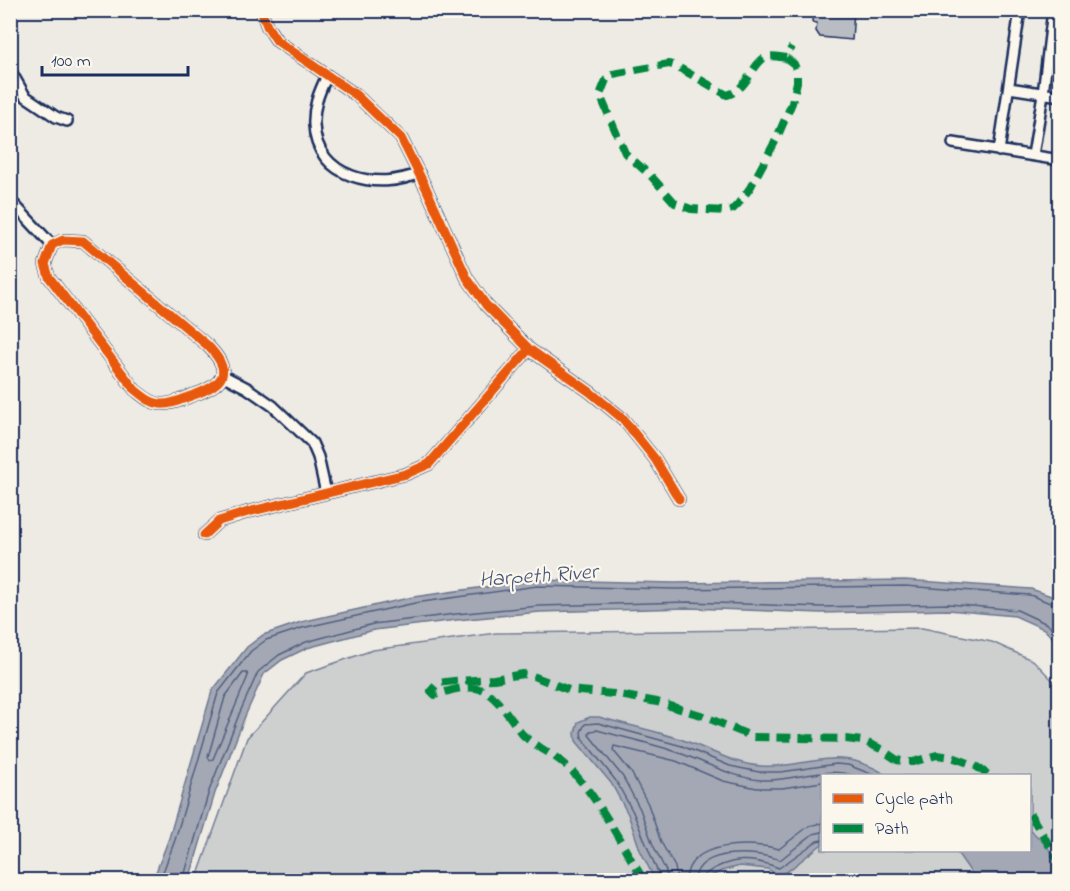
<svg xmlns="http://www.w3.org/2000/svg" width="1070" height="891" font-family="'Indie Flower',sans-serif">
<style>
.green{fill:#cecfcf;stroke:#747f96;stroke-width:1.5;fill-rule:evenodd}
.water{fill:#a3a8b4;stroke:#6d7892;stroke-width:1.5}
.lines{fill:none;stroke-linecap:round;stroke-linejoin:round}
.shore{stroke:#515f80;stroke-width:1.5}
.building{fill:#b9bcc3;stroke:#1b2f5e;stroke-width:1.5}
.minor-casing{stroke:#1b2f5e;stroke-width:14}
.minor{stroke:#fbf7ec;stroke-width:9}
.quiet{stroke:#00873e;stroke-width:8;stroke-dasharray:15 8;stroke-linecap:butt}
.cycleway-casing{stroke:#fbf7ec;stroke-width:13}
.cycleway{stroke:#e8590c;stroke-width:9}
.labels{text-anchor:middle;stroke-width:4.5;stroke-linejoin:round;paint-order:stroke}
.water-label{font-size:22px;font-style:italic;fill:#445378;stroke:#fbf7ec}
</style>
<rect width="100%" height="100%" fill="#eeebe4"/>
<filter id="ink" filterUnits="userSpaceOnUse"><feTurbulence type="fractalNoise" baseFrequency=".0167" numOctaves="2"/><feDisplacementMap in="SourceGraphic" scale="12" xChannelSelector="R" yChannelSelector="G"/><feConvolveMatrix kernelMatrix="1 2 1 2 8 2 1 2 1" color-interpolation-filters="sRGB"/></filter>
<g filter="url(#ink)">
<path class="green" d="M922 628 992 642 1034 661 1059 687V880H196L247 738 306 673 373 650 496 633ZM822 776H1030V850H822Z"/>
<path class="water" d="M536 580 675 583 905 580 1031 589 1051 596 1059 603V645L1044 629 1015 616 948 610 821 613 688 608 540 612 457 620 374 630 307 648 282 660 264 674 246 714 215 793 189 880H153L169 838 212 691 247 647 263 635 301 622 413 597Z
M590 717H599C627 725 656 731 683 740 709 749 733 764 761 766 796 769 827 751 861 763 870 766 879 769 885 775L822 776V844L788 871 778 876 768 869 740 866 721 871 705 880H655L640 850 628 814 611 783 576 741 575 733 578 722Z
M1030 830C1046 843 1060 858 1059 880H980L972 874 956 851 1030 850Z"/>
<g class="lines">
<path class="shore" d="M243 673H247L248 676 213 759 210 760 208 757 225 697Z
M160 880 175 840 218 693 251 651 266 640 302 628 415 603 537 586 675 589 905 586 1030 595 1060 607
M183 880 209 791 240 712 258 672 279 655 306 642 373 624 456 614 539 606 688 602 821 607 949 604 1017 610 1047 624 1060 636
M661 880 633 812 616 781 582 738 581 732 585 724 598 723 682 746 730 766 759 772H781L836 764 848 765 876 776
M668 880 666 871 653 845 640 809 623 777 589 735 590 731 597 730C625 738 655 744 682 754 707 763 732 777 760 780 792 782 824 765 855 776
M677 880 675 867 661 842 648 804 631 772 613 750 614 746 676 761 723 781 757 788H782L822 782
M686 880C688 840 752 842 779 849L809 826 822 823
M695 880C697 847 759 851 780 860L813 834 822 832
M703 880 705 874C730 857 752 857 779 868L817 841 822 840"/>
</g>
<path class="building" d="M813 10H854L852 40 820 37 816 31 817 23 812 22Z"/>
<g class="lines">
<defs>
<path id="minor" d="M261 10 267 26 277 41 356 95 401 138 426 188 467 278 486 305 529 349 590 392 623 419 655 459 679 499
M10 70 25 96 56 117 67 121
M327 76C319 92 313 107 314 125 316 179 379 191 419 173
M1009 88 1060 96
M953 143 1060 160
M999 151 1020 10
M1033 155 1043 94 1053 10
M10 200 52 245
M63 240 83 241 207 345C235 373 223 385 191 396 181 400 170 405 160 404 150 403 143 396 135 390L49 277 45 264 52 245Z
M222 375 247 388 273 406 312 443 318 457 326 493
M204 535 219 521 248 512 406 474 429 464 529 349"/>
</defs>
<use href="#minor" class="minor-casing"/>
<use href="#minor" class="minor"/>
<path class="quiet" d="M786 58C780 57 772 55 766 57 752 63 748 90 727 95L676 66 669 64 613 74 606 80 600 95 625 153 651 176 675 203 691 209 726 211 733 209 738 204 750 188 776 140 792 103 797 82V71L794 64 786 58 792 47
M1030 814 1060 863
M644 880C619 842 601 800 568 767 554 754 536 747 523 735 518 730 514 722 509 716 484 682 474 683 435 695L431 691 438 683 454 681 494 679 523 674 533 676 569 690 614 694 657 702 701 715 753 737 846 739 863 741 881 749 897 760 906 762H913L937 755 952 757 974 765 990 776"/>
<defs>
<path id="cycleway" d="M261 10 267 26 277 41 356 95 401 138 426 188 467 278 486 305 529 349 590 392 623 419 655 459 679 499
M63 240 83 241 207 345C235 373 223 385 191 396 181 400 170 405 160 404 150 403 143 396 135 390L49 277 45 264 52 245Z
M204 535 219 521 248 512 406 474 429 464 529 349"/>
</defs>
<use href="#cycleway" class="cycleway-casing"/>
<use href="#cycleway" class="cycleway"/>
</g>
</g>
<g class="labels">
<g class="water-label">
<text transform="translate(538 574) rotate(-4)" y="8">Harpeth River</text>
</g>
</g>
<rect width="1070" height="891" fill="none" stroke="#fbf7ec" stroke-width="36"/>
<rect x="18" y="18" width="1034" height="855" fill="none" stroke="#1b2f5e" stroke-width="2" filter="url(#ink)"/>
<rect x="821" y="774" width="210" height="78" fill="#fbf7ec" stroke="#a1a7b3" stroke-width="1.5"/>
<rect x="833" y="794" width="30" height="9" fill="#e8590c" stroke="#a1a7b3" stroke-width="1.5"/>
<text x="875" y="804" font-size="18" fill="#1b2f5e">Cycle path</text>
<rect x="833" y="824" width="30" height="9" fill="#00873e" stroke="#a1a7b3" stroke-width="1.5"/>
<text x="875" y="834" font-size="18" fill="#1b2f5e">Path</text>
<path d="M42 66v9h146v-9" fill="none" stroke="#1b2f5e" stroke-width="3"/>
<text x="51" y="66" font-size="18" fill="#1b2f5e" stroke="#fbf7ec" stroke-width="4.5" paint-order="stroke">100 m</text>
</svg>
